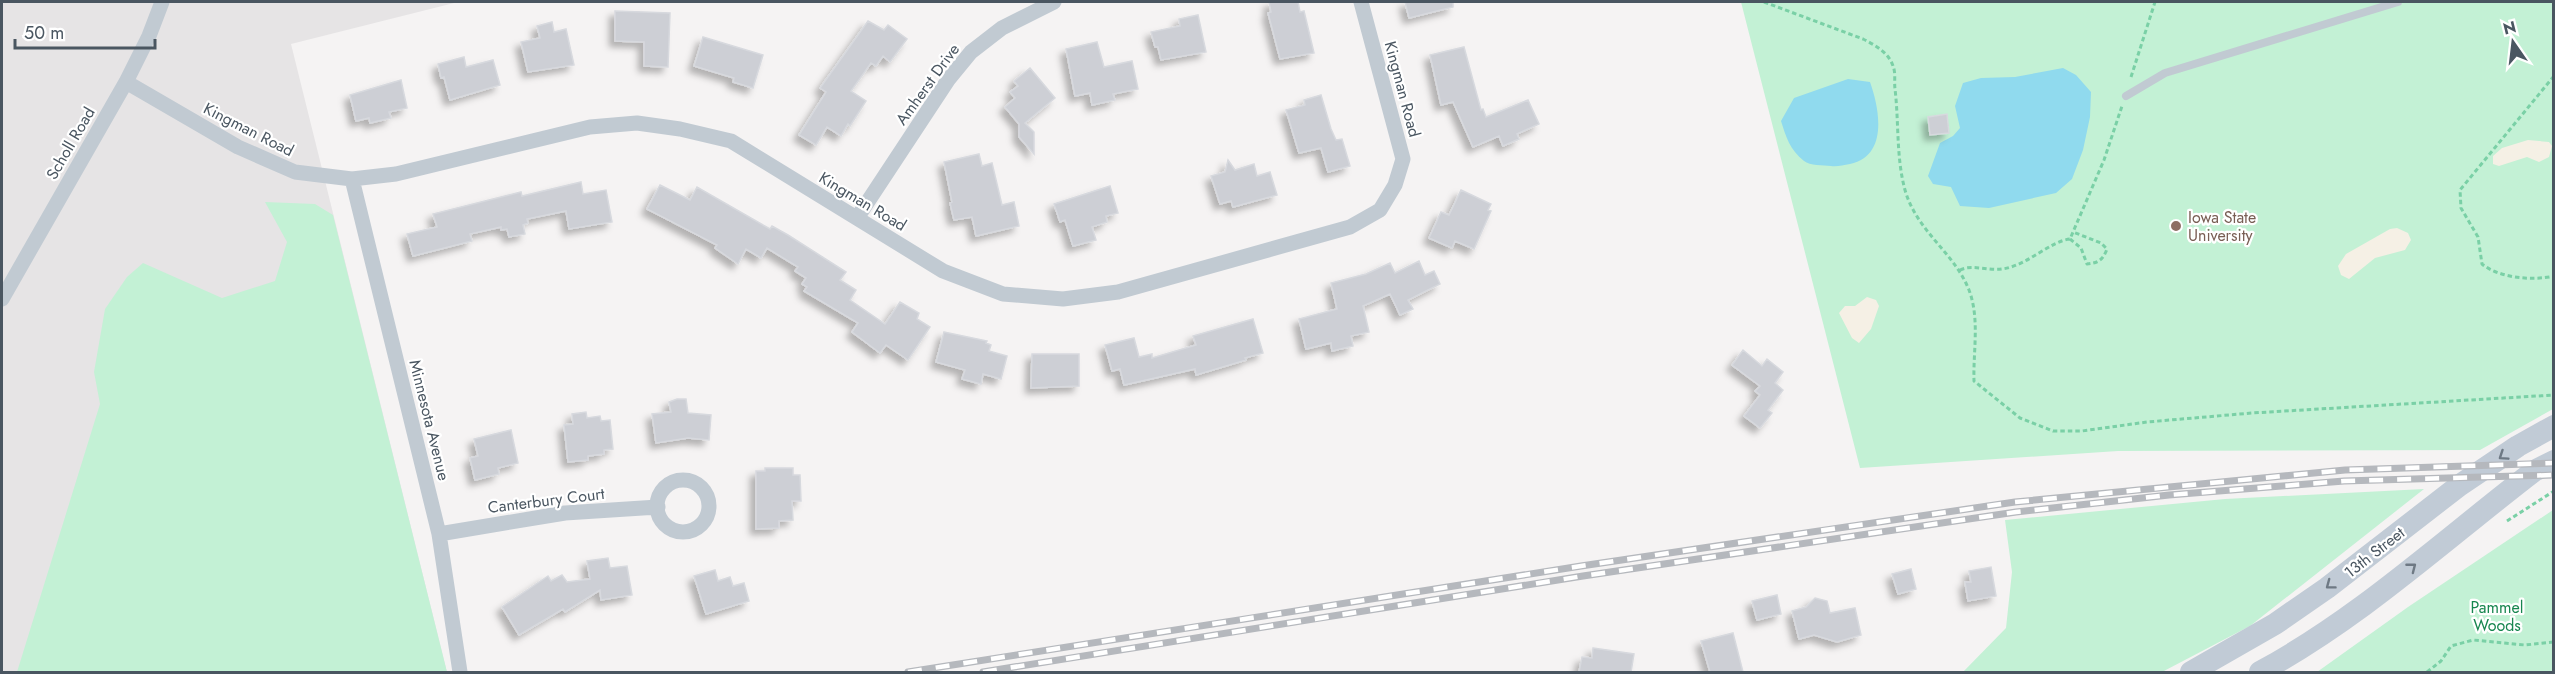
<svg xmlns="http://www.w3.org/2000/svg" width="2555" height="674" font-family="Jost,sans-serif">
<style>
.education{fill:#e6e4e5}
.green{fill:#c3f1d5}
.sand{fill:#f5f0e5}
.water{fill:#90daee}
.building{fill:#cdcfd5;stroke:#d7d9de;stroke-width:1.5;filter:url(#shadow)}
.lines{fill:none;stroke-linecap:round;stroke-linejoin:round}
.path{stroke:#7ad0a6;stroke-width:3;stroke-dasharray:4.5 3;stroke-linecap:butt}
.lane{stroke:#c1cad2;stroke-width:8}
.street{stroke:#c1cad2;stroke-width:15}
.secondary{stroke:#c1cbd6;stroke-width:22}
.rail-casing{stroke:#b5b8bd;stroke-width:7}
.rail{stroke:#fff;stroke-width:4.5;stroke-dasharray:14;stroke-linecap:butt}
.oneway{stroke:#6e7984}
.education-dot{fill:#8d6e63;stroke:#fff;stroke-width:2}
.labels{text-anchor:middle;stroke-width:4.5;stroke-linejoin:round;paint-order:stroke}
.street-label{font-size:16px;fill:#4a5661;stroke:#fff}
.education-label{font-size:16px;fill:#785e54;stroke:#fff;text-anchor:start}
.park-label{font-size:16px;fill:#17864f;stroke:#fff}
</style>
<defs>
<filter id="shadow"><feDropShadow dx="-5.5" dy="5.5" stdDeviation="3" flood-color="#0004"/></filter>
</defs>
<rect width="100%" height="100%" fill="#f5f3f3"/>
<path class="education" d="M2 2H458L291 44 447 672H2Z"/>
<path class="green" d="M1741 2H2553V409L2480 450 2118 451 1860 468Z
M265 202 315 204 333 215 447 672H17L100 404 94 372 105 309 127 277 143 263 222 298 275 281 287 242Z
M2424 489 2250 626 2162 672H1963L2006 628 2012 572 2005 520 2225 499Z
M2553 510V672H2317L2408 607Z"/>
<path class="sand" d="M2528 140 2549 142 2552 146 2549 157 2539 162 2527 157 2499 166 2493 164V156L2502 148Z
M2397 228 2408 233 2411 240 2405 250 2375 258 2349 279 2341 275 2338 266 2346 254 2390 229Z
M1867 297 1876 300 1879 306 1871 329 1859 343 1852 338 1839 313 1845 306H1855Z"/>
<path class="water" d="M2063 68 2076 75 2091 92 2090 117 2083 150 2072 179 2056 193 1989 208 1960 206 1951 187 1933 184 1928 176 1940 143 1953 136 1960 128 1955 106 1963 83 1981 78 2015 77Z
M1848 79 1870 82C1880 110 1888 156 1850 164 1843 165 1837 167 1831 166 1823 165 1810 166 1804 161 1790 150 1786 137 1781 121L1794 98Z"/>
<path class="building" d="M1269 2H1298L1300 12 1304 11 1314 53 1280 59 1268 13 1271 12Z
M1405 2H1453V7L1409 18Z
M615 11 670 13 668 67 644 66V42L615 41Z
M1198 15 1206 52 1161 60 1158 47H1155L1151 32 1180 26 1179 19Z
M868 21 884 30 888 25 907 39 890 62 883 56 876 66 871 63 851 91 866 101 850 126 848 124 841 136 827 127 816 145 799 135 826 92 820 88Z
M552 22 554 32 566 29 574 65 528 72 521 42 540 38 537 26Z
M703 37 763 55 753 88 733 82 734 78 694 66Z
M1097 42 1104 67 1132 61 1138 89 1113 94 1115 100 1092 105 1090 93 1075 96 1066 49Z
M1464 47 1481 110 1483 109 1486 117 1528 100 1539 124 1517 134 1519 139 1503 146 1499 136 1473 147 1453 102 1441 105 1430 55Z
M464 57 466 67 493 60 500 85 450 100 444 77 441 78 438 64Z
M1030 68 1055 98 1025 123 1034 132V154L1019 137V124L1005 107 1015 98 1010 92 1018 86 1014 81Z
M401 80 407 108 389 112 391 118 370 123 369 118 356 121 350 95Z
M1321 95 1331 129 1336 140 1342 139 1350 166 1328 172 1321 148 1299 153 1286 110 1305 105 1304 100Z
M1947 114 1949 133 1930 135 1928 117Z
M979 154 982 166 992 163 1002 205 1014 202 1019 226 976 236 972 217 954 220 950 203 952 202 944 162Z
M1228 160 1235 170 1254 164 1257 176 1270 172 1277 195 1233 207 1231 201 1220 204 1211 176 1225 172Z
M581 182 583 194 606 190 612 222 569 229 566 211 527 219 528 223 523 225 525 234 509 237 507 229 501 230V227L470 234 472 241 413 256 407 234 437 227 433 214 521 192 522 196Z
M660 185 690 200 697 187 770 229 772 226 788 235 846 272 840 280 856 290 850 300 885 324 900 302 919 313 917 319 930 327 908 360 886 345 880 353 852 332 858 323 804 291 807 287 802 284 806 278 795 271 798 267 767 248 761 258 746 249 738 264 715 248 717 245 647 209Z
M1110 186 1118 213 1106 216 1107 222 1092 227 1096 240 1073 246 1065 220 1060 222 1054 204Z
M1461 190 1491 204 1488 210 1491 211 1474 249 1455 241 1452 248 1429 238 1441 212 1449 215Z
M1419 261 1425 275 1434 271 1440 284 1408 300 1413 309 1400 315 1390 294 1363 306 1369 332 1351 336 1353 346 1332 351 1331 343 1306 349 1299 319 1337 309 1331 283 1366 274 1390 263 1395 273Z
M1253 319 1263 353 1245 358 1246 360 1196 375 1195 369 1124 385 1120 369 1112 371 1105 345 1134 338 1139 357 1152 354V358L1196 345 1193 336Z
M944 332 987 341 986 343 991 345 989 351 1007 356 1001 379 983 374 981 384 962 379 965 370 936 362Z
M1743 350 1762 366 1767 359 1783 372 1775 383 1783 390 1768 410 1772 413 1760 428 1744 416 1760 395 1755 391 1760 386 1732 365Z
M1032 354H1079V386L1031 388Z
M677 399H686L688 413 711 415 709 440 688 438 656 443 652 414 671 412 669 402Z
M586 412 587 418 600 416 601 421 610 420 613 449 604 450V454L588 456V460L568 462 564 425 573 424 572 414Z
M511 430 518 463 498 468 499 474 475 480 470 458 478 456 474 439Z
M765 468H793V475H800L801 501H792L793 520 779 521V528L756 529V471H765Z
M608 558 610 568 627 566 632 595 601 600 600 590 565 612 563 609 519 635 502 607 548 576 551 581 562 575 567 582 590 579 587 561Z
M1991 567 1996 596 1968 601 1965 582H1971L1969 571Z
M1911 569 1916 589 1898 594 1892 574Z
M715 570 718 581 730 577 733 586 744 583 749 601 706 614 694 576Z
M1777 595 1781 614 1757 620 1752 601Z
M1815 598 1827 601 1830 613 1855 608 1861 635 1837 642 1814 635 1799 639 1792 611 1806 607Z
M1733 633 1743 672H1710L1701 641Z
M1593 648 1634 654 1631 672H1579L1582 657 1592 658Z"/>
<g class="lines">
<path class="path" d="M1764 2 1863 39C1875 45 1889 53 1893 66 1896 73 1894 82 1895 89 1899 122 1896 157 1905 190 1917 232 1954 252 1969 290 1980 319 1973 351 1974 381L2020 418 2053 431H2082L2147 422 2252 413 2554 395
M2554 76 2460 190 2461 208 2478 237 2482 264C2499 278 2532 281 2554 276
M2131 77 2155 2
M2070 239 2081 248 2087 264C2098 263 2103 260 2107 249L2101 243 2073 232
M1960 270C1972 264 1988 271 2002 269 2027 266 2050 241 2070 239L2104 160 2122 106
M2507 521 2554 491
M2427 672 2441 661 2451 646 2473 640 2525 645 2554 642"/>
<path class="lane" d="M2126 96 2165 73 2398 2"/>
<path class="street" d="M126 82 238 147 295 172 352 179 396 174 590 127 637 123 680 129 731 141 943 271 1003 294 1063 299 1118 292 1350 227 1380 210 1395 185 1403 159 1361 2
M352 179 439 534 460 672
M857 218 948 80 971 52 1002 28 1054 2
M2 299 126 82 149 36 162 2
M657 506a26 26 0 1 1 52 0a26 26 0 1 1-52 0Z
M439 534 565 513 658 507"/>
<path class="secondary" d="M2191 672 2275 624 2327 588 2460 485 2518 446 2554 426
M2260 672C2360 618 2444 540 2534 471L2554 461"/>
<defs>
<path id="rail" d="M908 672 1581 566 2015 502 2345 470 2554 463
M983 672 1583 576 2016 512 2169 495 2344 481 2554 475"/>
</defs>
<use href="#rail" class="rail-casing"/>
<use href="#rail" class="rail"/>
</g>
<defs><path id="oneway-chevron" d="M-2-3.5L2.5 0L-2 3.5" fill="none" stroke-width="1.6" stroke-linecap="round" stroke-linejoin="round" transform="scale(1.5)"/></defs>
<g class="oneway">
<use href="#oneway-chevron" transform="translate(2503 456) rotate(146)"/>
<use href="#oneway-chevron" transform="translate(2412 567) rotate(-38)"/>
<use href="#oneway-chevron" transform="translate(2330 585) rotate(143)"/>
</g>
<circle class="education-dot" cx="2176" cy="226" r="6"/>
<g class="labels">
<g class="street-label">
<text transform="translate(927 84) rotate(-54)" y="6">Amherst Drive</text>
<text transform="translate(1403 89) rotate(75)" y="6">Kingman Road</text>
<text transform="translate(249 129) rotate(27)" y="6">Kingman Road</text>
<text transform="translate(70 143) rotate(-60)" y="6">Scholl Road</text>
<text transform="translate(863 201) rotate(31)" y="6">Kingman Road</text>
<text transform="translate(430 420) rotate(76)" y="6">Minnesota Avenue</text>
<text transform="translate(546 500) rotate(-7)" y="6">Canterbury Court</text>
<text transform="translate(2374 552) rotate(-38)" y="6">13th Street</text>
</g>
<g class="education-label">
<text x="2188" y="223">Iowa State<tspan x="2188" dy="18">University</tspan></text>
</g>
<g class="park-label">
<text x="2497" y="613">Pammel<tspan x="2497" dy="18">Woods</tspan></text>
</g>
</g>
<rect width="2555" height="674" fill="none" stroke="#4a5661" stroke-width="6"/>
<g transform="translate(2513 42) rotate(346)" stroke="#ffffff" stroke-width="4.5" paint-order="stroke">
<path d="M0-4.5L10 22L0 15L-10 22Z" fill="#4a5661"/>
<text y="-9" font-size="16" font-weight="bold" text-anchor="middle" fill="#4a5661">N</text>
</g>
<path d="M15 39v9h140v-9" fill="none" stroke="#4a5661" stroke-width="3"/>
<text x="24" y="39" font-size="18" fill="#4a5661" stroke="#ffffff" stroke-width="4.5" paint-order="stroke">50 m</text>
</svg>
